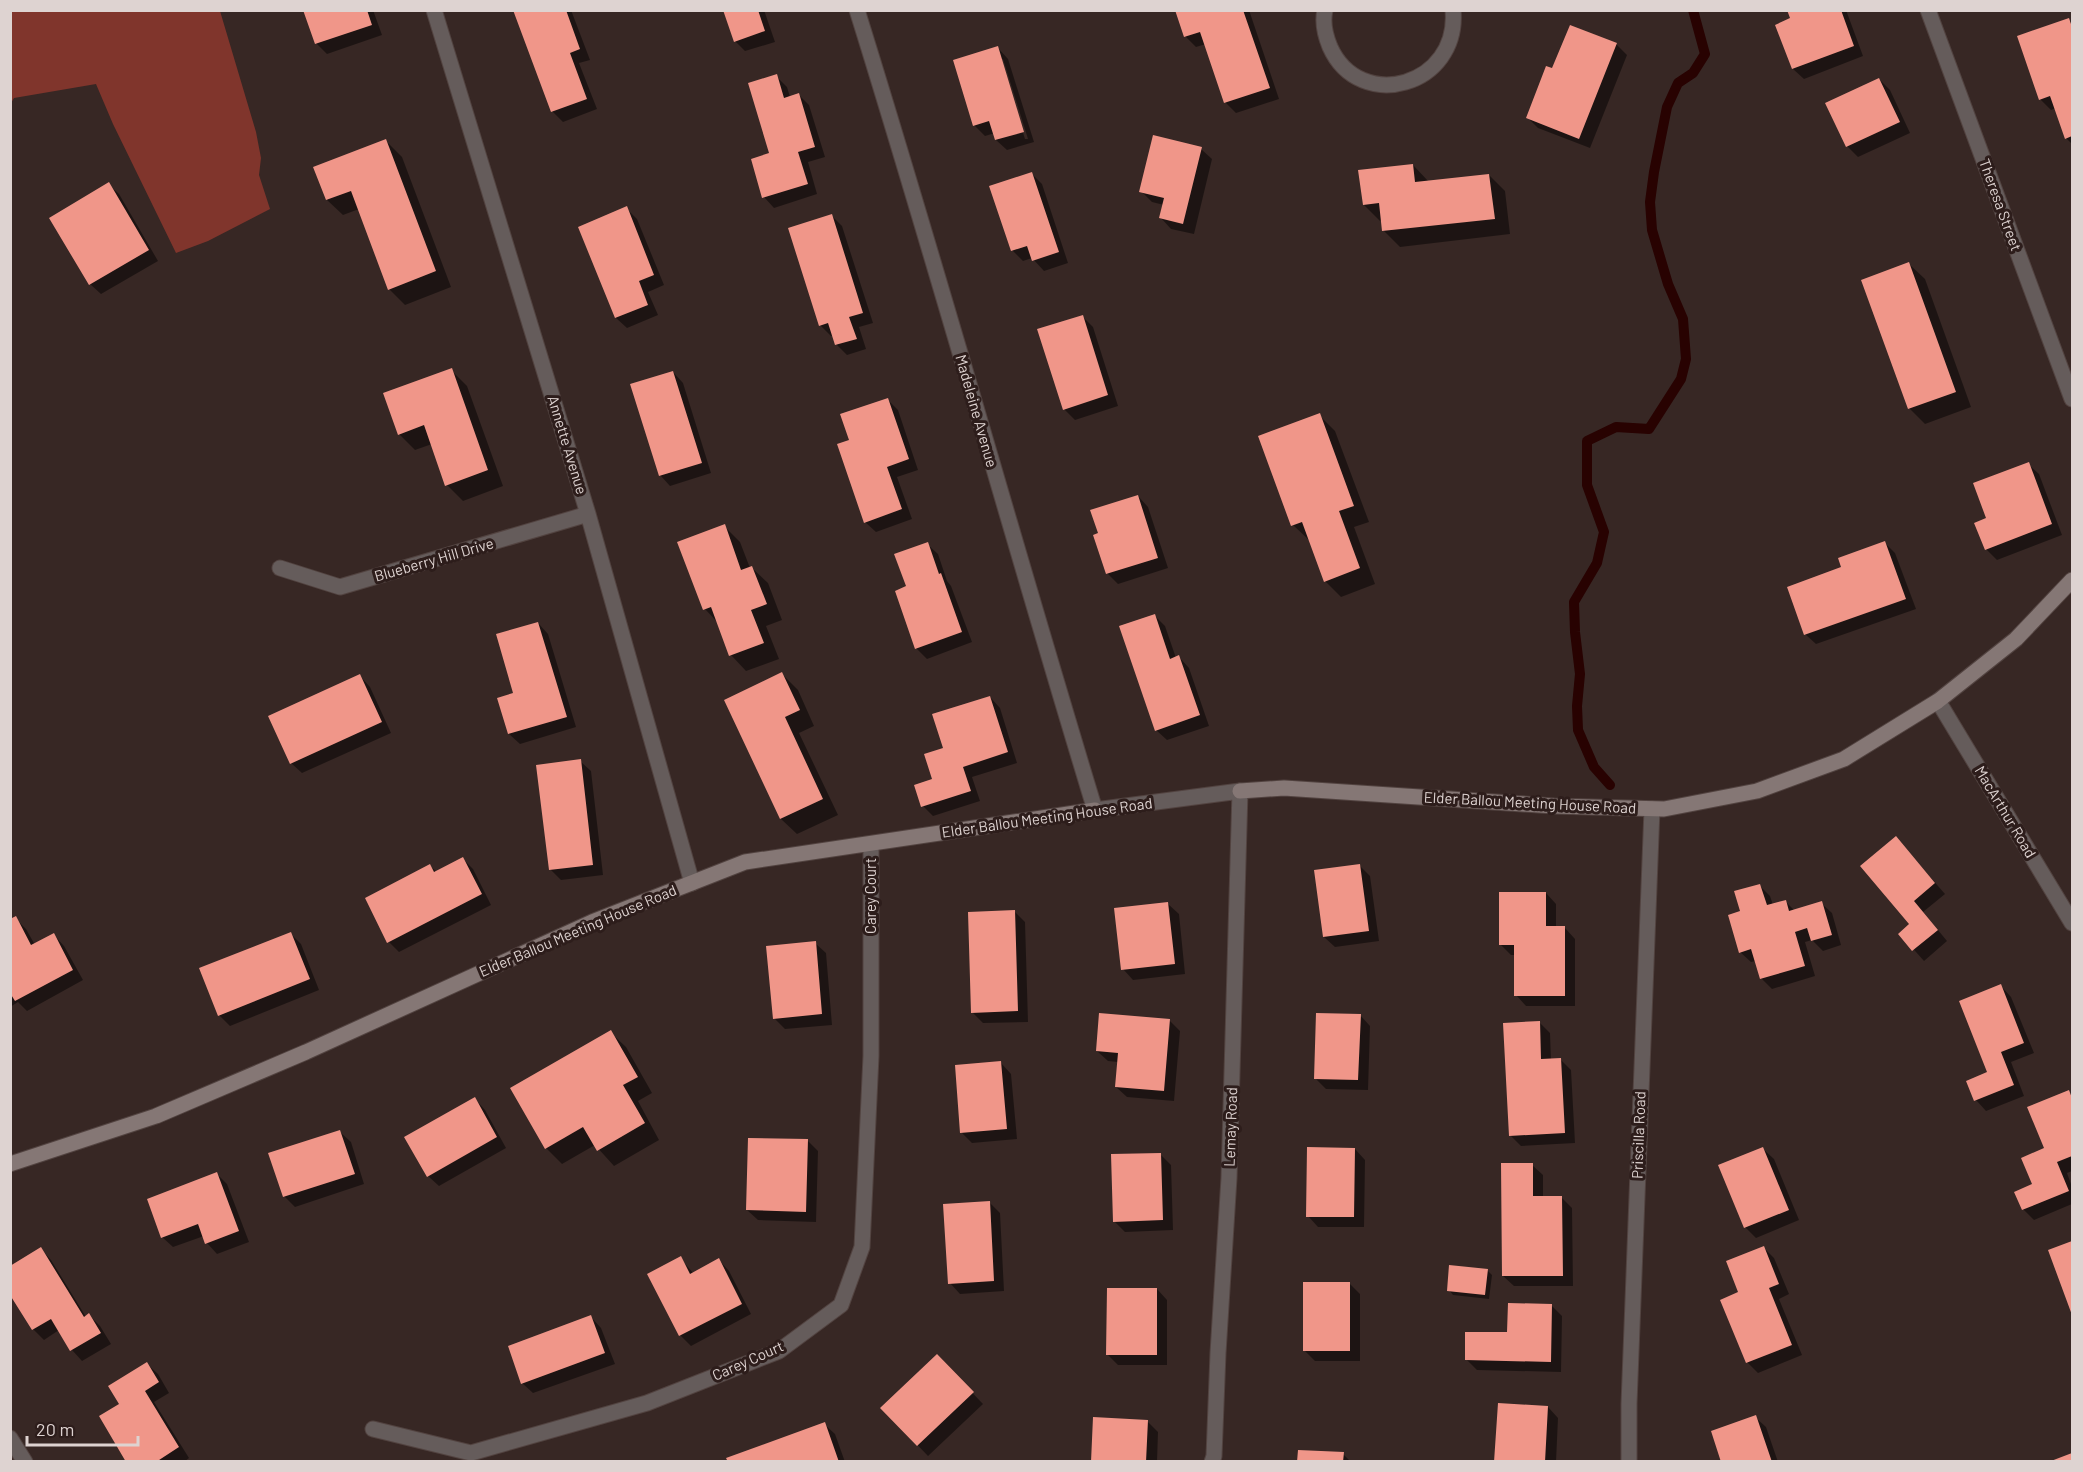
<svg xmlns="http://www.w3.org/2000/svg" width="2083" height="1472" font-family="Barlow,sans-serif">
<style>
.green{fill:#80352c}
.shadow{fill:#0007;fill-rule:evenodd}
.lines{fill:none;stroke-linecap:round;stroke-linejoin:round}
.stream{stroke:#280201;stroke-width:10}
.building{fill:#f09689}
.street-casing{stroke:#524340;stroke-width:17}
.secondary-casing{stroke:#524340;stroke-width:17}
.street{stroke:#655c5b;stroke-width:15}
.secondary{stroke:#857775;stroke-width:15}
.labels{text-anchor:middle;stroke-width:6;stroke-linejoin:round;paint-order:stroke}
.street-label{font-size:15px;fill:#ded3d1;stroke:#2d1d1b}
</style>
<rect width="100%" height="100%" fill="#372724"/>
<path class="green" d="M11 10 220 11 256 132 261 158 259 175 270 209 208 241 176 253 113 124 96 84 14 98 11 103Z"/>
<path class="shadow" d="M305 10H373L382 35 327 54 316 43Z
M515 10H571L590 60 579 63 597 109 563 122 552 111Z
M725 10H764L775 42 745 51 735 41Z
M1177 10H1249L1279 99 1236 113 1226 103 1206 44 1196 47 1186 37Z
M1789 10H1846L1863 56 1804 79 1793 69 1792 19Z
M2069 20 2072 23V144L2066 138 2056 108 2051 110 2040 99Z
M1616 44 1627 55 1590 148 1538 128 1527 117 1553 70Z
M998 48 1008 59 1034 142 1007 150 996 140 995 133 985 136 974 125ZM1000 59H1003L1028 139H1025Z
M776 76 787 87 790 97 799 95 809 105 825 157 808 162 817 194 774 208 764 197 771 154Z
M1879 79 1890 90 1910 133 1858 157 1847 146Z
M386 141 402 157 451 287 405 305 389 289 359 209 343 215 327 200Z
M1201 149 1212 159 1194 234 1171 229 1161 218 1164 205 1152 202 1141 191Z
M1413 165 1429 182 1489 175 1505 191 1510 234 1400 247 1384 231 1382 220 1380 221 1364 205Z
M1031 173 1042 184 1068 263 1044 271 1032 258 1023 261 1012 250Z
M108 184 119 194 158 261 101 294 90 284Z
M626 208 637 219 664 285 648 292 658 315 627 328 616 318 580 228Z
M831 215 842 226 873 323 859 327 866 349 847 355 836 344 833 335 831 336 820 325Z
M1909 264 1925 279 1971 407 1925 424 1909 408Z
M1082 316 1093 327 1118 406 1075 420 1064 409Z
M451 370 467 386 503 486 463 501 447 485 432 444 415 450 399 434Z
M673 372 683 383 711 473 670 486 660 475Z
M887 399 898 410 918 470 897 477 912 519 876 532 865 522 851 440Z
M1319 415 1335 431 1369 522 1354 527 1375 584 1341 597 1325 581 1310 541 1293 525Z
M2028 464 2039 474 2062 535 1997 560 1986 549 1988 519Z
M1138 496 1148 507 1168 568 1118 584 1107 573Z
M724 526 740 542 750 568H752L768 583 782 620 766 626 779 659 746 671 731 655 719 624 705 609Z
M1885 543 1895 553 1916 609 1816 644 1805 634 1843 568Z
M927 544 938 554 947 581 951 586 972 642 927 659 916 648 907 587Z
M1155 616 1165 626 1176 658 1179 657 1189 668 1209 726 1167 740 1156 730Z
M538 623 548 634 576 727 520 744 509 734 515 694Z
M782 674 798 690 814 726 799 733 838 815 797 834 781 819 726 701Z
M360 676 370 687 391 733 302 773 291 763Z
M990 697 1000 708 1017 763 972 777 980 801 933 816 923 806 945 749Z
M580 761 591 771 603 875 561 880 550 869Z
M1896 838 1945 894 1923 912 1947 941 1924 961 1900 934 1911 925Z
M463 859 473 869 491 905 399 952 389 942 430 866 437 872Z
M1359 865 1370 876 1379 941 1335 947 1324 937Z
M1760 886 1770 896 1773 905 1785 901 1795 911 1821 903 1832 913 1841 945 1823 951 1812 940 1805 942 1815 976 1772 989 1761 978 1756 961 1751 962 1740 952 1742 912Z
M1546 893 1556 904V928H1565L1575 939V1006H1526L1516 995V955H1511L1500 944Z
M1168 904 1179 914 1185 974 1133 980 1123 969Z
M1015 912 1025 922 1028 1022 983 1023 972 1012Z
M15 918 26 929 35 945 54 935 64 946 83 980 27 1011 18 1002 10 1007V921Z
M291 934 301 944 319 990 230 1026 219 1015Z
M815 943 826 953 832 1025 785 1029 774 1018Z
M2001 986 2011 997 2034 1053 2011 1062 2024 1096 1986 1111 1976 1100 1968 1082 1989 1073Z
M1360 1015 1370 1026 1368 1090 1326 1089 1316 1079Z
M1169 1020 1180 1031 1174 1101 1127 1097 1116 1087 1118 1062 1108 1061 1097 1051Z
M1539 1022 1550 1033 1551 1060 1560 1059 1571 1070 1575 1143 1521 1146 1510 1135Z
M610 1032 626 1047 652 1093 638 1101 659 1140 614 1166 595 1145 562 1164 546 1148Z
M1001 1063 1011 1074 1017 1139 972 1143 962 1133Z
M2069 1092 2072 1095V1171L2067 1173 2072 1187V1204L2034 1220 2023 1209 2034 1185 2046 1149Z
M475 1099 485 1110 506 1148 439 1186 428 1176Z
M340 1132 351 1142 364 1184 295 1207 284 1196Z
M808 1141 818 1151 816 1222 758 1220 747 1210Z
M1355 1149 1365 1160 1364 1227H1318L1308 1216Z
M1763 1149 1774 1159 1799 1220 1756 1238 1745 1227Z
M1160 1154 1171 1165 1173 1230 1125 1232 1114 1221Z
M1532 1165 1543 1175V1197H1561L1572 1208 1573 1286H1514L1503 1276Z
M217 1174 227 1184 249 1242 217 1254 207 1243 204 1236 173 1247 162 1237Z
M989 1202 1000 1213 1004 1291 960 1294 950 1283Z
M2072 1243V1311L2050 1251Z
M1764 1248 1774 1258 1789 1294 1779 1299 1802 1355 1758 1373 1748 1363 1722 1301 1740 1293Z
M41 1249 51 1260 86 1317 89 1315 100 1326 111 1344 82 1361 72 1350 59 1330 44 1340 33 1329Z
M680 1258 694 1274 719 1260 729 1271 751 1314 691 1346 680 1335 649 1274Z
M1487 1270 1492 1275 1489 1299 1453 1295 1449 1290Z
M1349 1283 1360 1294V1361H1315L1304 1350Z
M1157 1289 1167 1300V1365H1118L1107 1354Z
M1551 1305 1562 1316 1561 1372 1477 1370 1466 1359Z
M591 1317 601 1328 615 1364 533 1393 522 1383Z
M937 1356 983 1404 928 1456 882 1408Z
M147 1364 158 1374 169 1393 154 1402 189 1458 184 1462H128L121 1404Z
M1548 1407 1558 1418 1556 1462H1496Z
M1755 1417 1766 1427 1778 1462H1723Z
M1147 1421 1158 1432 1157 1462H1093Z
M824 1424 835 1434 845 1462H729Z
M1343 1454 1351 1462H1299Z"/>
<g class="lines">
<path class="stream" d="M1610 785 1594 767 1578 730 1577 706 1580 674 1575 632 1574 602 1597 563 1604 532 1587 485V441L1616 427 1649 429 1681 379 1686 359 1683 319 1668 284 1652 230 1650 202 1654 172 1667 107 1678 83 1693 73 1705 54 1693 10"/>
</g>
<path class="building" d="M303 10H367L372 25 315 44Z
M513 10H566L580 49 570 53 587 99 551 112Z
M723 10H758L765 31 734 42Z
M1175 10H1243L1270 88 1224 103 1200 32 1184 37Z
M1787 10H1841L1854 46 1792 69 1775 25 1790 18Z
M2069 18 2072 27V136L2065 139 2050 96 2039 100 2017 36Z
M1570 25 1617 43 1579 139 1526 118 1546 66 1552 68Z
M998 46 1024 132 995 140 989 121 973 126 953 60Z
M777 74 784 98 799 93 815 147 798 152 808 184 762 198 751 159 769 153 748 83Z
M1879 78 1900 122 1846 147 1825 103Z
M1153 135 1202 147 1183 224 1159 218 1164 198 1139 192Z
M386 139 436 271 388 290 351 191 326 200 313 167Z
M1413 164 1415 182 1489 174 1495 219 1382 231 1379 203 1363 205 1358 170Z
M1032 172 1059 252 1032 261 1027 246 1011 251 989 186Z
M109 182 149 250 89 285 49 218Z
M627 206 654 275 639 281 648 305 615 318 578 227Z
M832 214 863 313 849 317 857 339 835 345 828 323 819 326 788 228Z
M1909 262 1956 392 1908 409 1861 280Z
M1083 315 1108 395 1063 410 1037 329Z
M452 368 488 470 445 486 424 425 398 435 383 393Z
M673 371 702 463 659 476 630 384Z
M888 398 909 459 887 467 902 509 864 523 837 444 849 440 840 414Z
M1320 413 1354 506 1339 511 1360 568 1324 582 1302 522 1291 526 1258 436Z
M2029 462 2052 524 1985 550 1974 523 1986 518 1973 483Z
M1138 495 1158 558 1106 574 1093 535 1098 533 1090 510Z
M725 524 741 570 752 566 767 604 751 610 764 643 729 656 711 607 703 610 677 542Z
M1885 541 1906 599 1804 635 1787 587 1841 567 1838 558Z
M928 542 939 574 941 573 962 632 915 649 895 591 906 586 894 554Z
M1155 614 1170 659 1179 655 1200 715 1155 731 1119 626Z
M538 622 567 717 508 734 497 698 513 693 496 634Z
M782 672 800 710 785 717 823 799 780 819 724 700Z
M360 674 382 722 290 764 268 716Z
M990 696 1008 752 963 767 971 791 921 807 914 785 932 779 924 754 943 748 932 714Z
M581 759 593 865 549 870 536 765Z
M1896 836 1935 883 1914 901 1938 930 1912 951 1898 934 1909 924 1860 866Z
M463 857 482 894 387 943 365 898 430 864 434 872Z
M1360 864 1369 931 1323 937 1314 870Z
M1760 884 1767 905 1786 900 1789 911 1822 901 1832 935 1811 941 1807 928 1795 932 1805 966 1760 979 1751 949 1739 953 1728 915 1740 911 1734 891Z
M1499 892H1546V926H1565V996H1514V945H1499Z
M1168 902 1175 964 1121 970 1114 908Z
M1015 910 1018 1011 971 1013 968 912Z
M16 916 31 945 54 933 73 970 15 1001 10 993V919Z
M291 932 310 979 218 1016 199 968Z
M816 941 822 1014 773 1019 766 946Z
M2001 984 2024 1043 2001 1052 2014 1085 1974 1101 1966 1081 1987 1072 1959 1001Z
M1099 1013 1170 1019 1164 1091 1115 1087 1118 1053 1096 1051Z
M1316 1013 1361 1014 1358 1080 1314 1079Z
M1540 1021 1541 1059 1561 1058 1565 1133 1509 1136 1503 1023Z
M611 1030 638 1077 623 1085 645 1123 597 1151 583 1127 545 1149 510 1088Z
M1001 1061 1007 1129 960 1133 955 1065Z
M2069 1090 2072 1098V1156L2057 1162 2069 1191 2022 1210 2014 1192 2032 1184 2021 1158 2044 1148 2027 1107Z
M475 1097 497 1137 427 1177 404 1137Z
M340 1130 355 1174 283 1197 268 1153Z
M748 1138 808 1139 806 1212 746 1210Z
M1307 1147 1355 1148 1354 1217H1306Z
M1763 1147 1789 1210 1744 1228 1718 1165Z
M1161 1153 1163 1220 1113 1222 1111 1154Z
M1501 1163H1533V1196H1562L1563 1276H1502Z
M217 1172 239 1231 205 1244 198 1224 161 1238 147 1199Z
M990 1201 994 1281 948 1284 943 1204Z
M2072 1241V1315L2048 1250Z
M1764 1246 1779 1284 1769 1288 1792 1345 1746 1363 1720 1300 1738 1292 1726 1261Z
M41 1247 84 1317 89 1313 101 1333 70 1351 51 1319 32 1330 10 1295V1266Z
M681 1256 690 1274 719 1258 742 1304 679 1336 647 1274Z
M1449 1265 1488 1269 1485 1295 1447 1291Z
M1303 1282H1350V1351H1303Z
M1107 1288H1157V1355H1106Z
M1508 1303 1552 1304 1551 1362 1465 1360V1332H1507Z
M591 1315 605 1353 521 1384 508 1346Z
M937 1354 974 1392 917 1446 880 1408Z
M147 1362 159 1382 145 1391 179 1447 156 1462H126L99 1416 119 1404 108 1386Z
M1498 1403 1548 1406 1545 1462H1494Z
M1756 1415 1772 1462H1721L1711 1431Z
M1093 1417 1148 1420 1146 1462H1091Z
M825 1422 839 1462H728L726 1458Z
M1298 1450 1344 1452 1343 1462H1297Z
M2072 1453V1462H2051V1461Z"/>
<g class="lines">
<defs>
<path id="street" d="M434 10 588 514 692 883
M857 10C940 276 1014 544 1095 810L1240 791 1229 1178 1218 1353 1214 1456 1212 1462
M1325 10C1322 23 1325 35 1330 47 1360 114 1460 86 1453 10
M1928 10 2072 399
M280 568 340 587 588 514
M1938 701 2072 923
M373 1429 471 1453 647 1403 779 1351 841 1305 862 1247 871 1056V844
M10 1438 25 1462
M1629 1462V1404L1652 809"/>
<path id="secondary" d="M1240 791 1284 788 1554 806 1664 809 1757 791 1844 759 1938 701 2016 639 2072 580
M10 1164 156 1116 306 1052 592 922 745 862 1095 810"/>
</defs>
<use href="#street" class="street-casing"/>
<use href="#secondary" class="secondary-casing"/>
<use href="#street" class="street"/>
<use href="#secondary" class="secondary"/>
</g>
<g class="labels">
<g class="street-label">
<text transform="translate(2000 205) rotate(70)" y="5">Theresa Street</text>
<text transform="translate(976 411) rotate(74)" y="5">Madeleine Avenue</text>
<text transform="translate(567 445) rotate(73)" y="5">Annette Avenue</text>
<text transform="translate(434 560) rotate(-16)" y="5">Blueberry Hill Drive</text>
<text transform="translate(1530 803) rotate(3)" y="5">Elder Ballou Meeting House Road</text>
<text transform="translate(2005 812) rotate(59)" y="5">MacArthur Road</text>
<text transform="translate(1047 818) rotate(-8)" y="5">Elder Ballou Meeting House Road</text>
<text transform="translate(871 896) rotate(-90)" y="5">Carey Court</text>
<text transform="translate(578 931) rotate(-23)" y="5">Elder Ballou Meeting House Road</text>
<text transform="translate(1231 1127) rotate(-88)" y="5">Lemay Road</text>
<text transform="translate(1639 1135) rotate(-88)" y="5">Priscilla Road</text>
<text transform="translate(748 1361) rotate(-24)" y="5">Carey Court</text>
</g>
</g>
<rect width="2083" height="1472" fill="none" stroke="#ded3d1" stroke-width="24"/>
<path d="M27 1436v9h111v-9" fill="none" stroke="#ded3d1" stroke-width="3"/>
<text x="36" y="1436" font-size="18" fill="#ded3d1" stroke="#2d1d1b" stroke-width="4.5" paint-order="stroke">20 m</text>
</svg>
